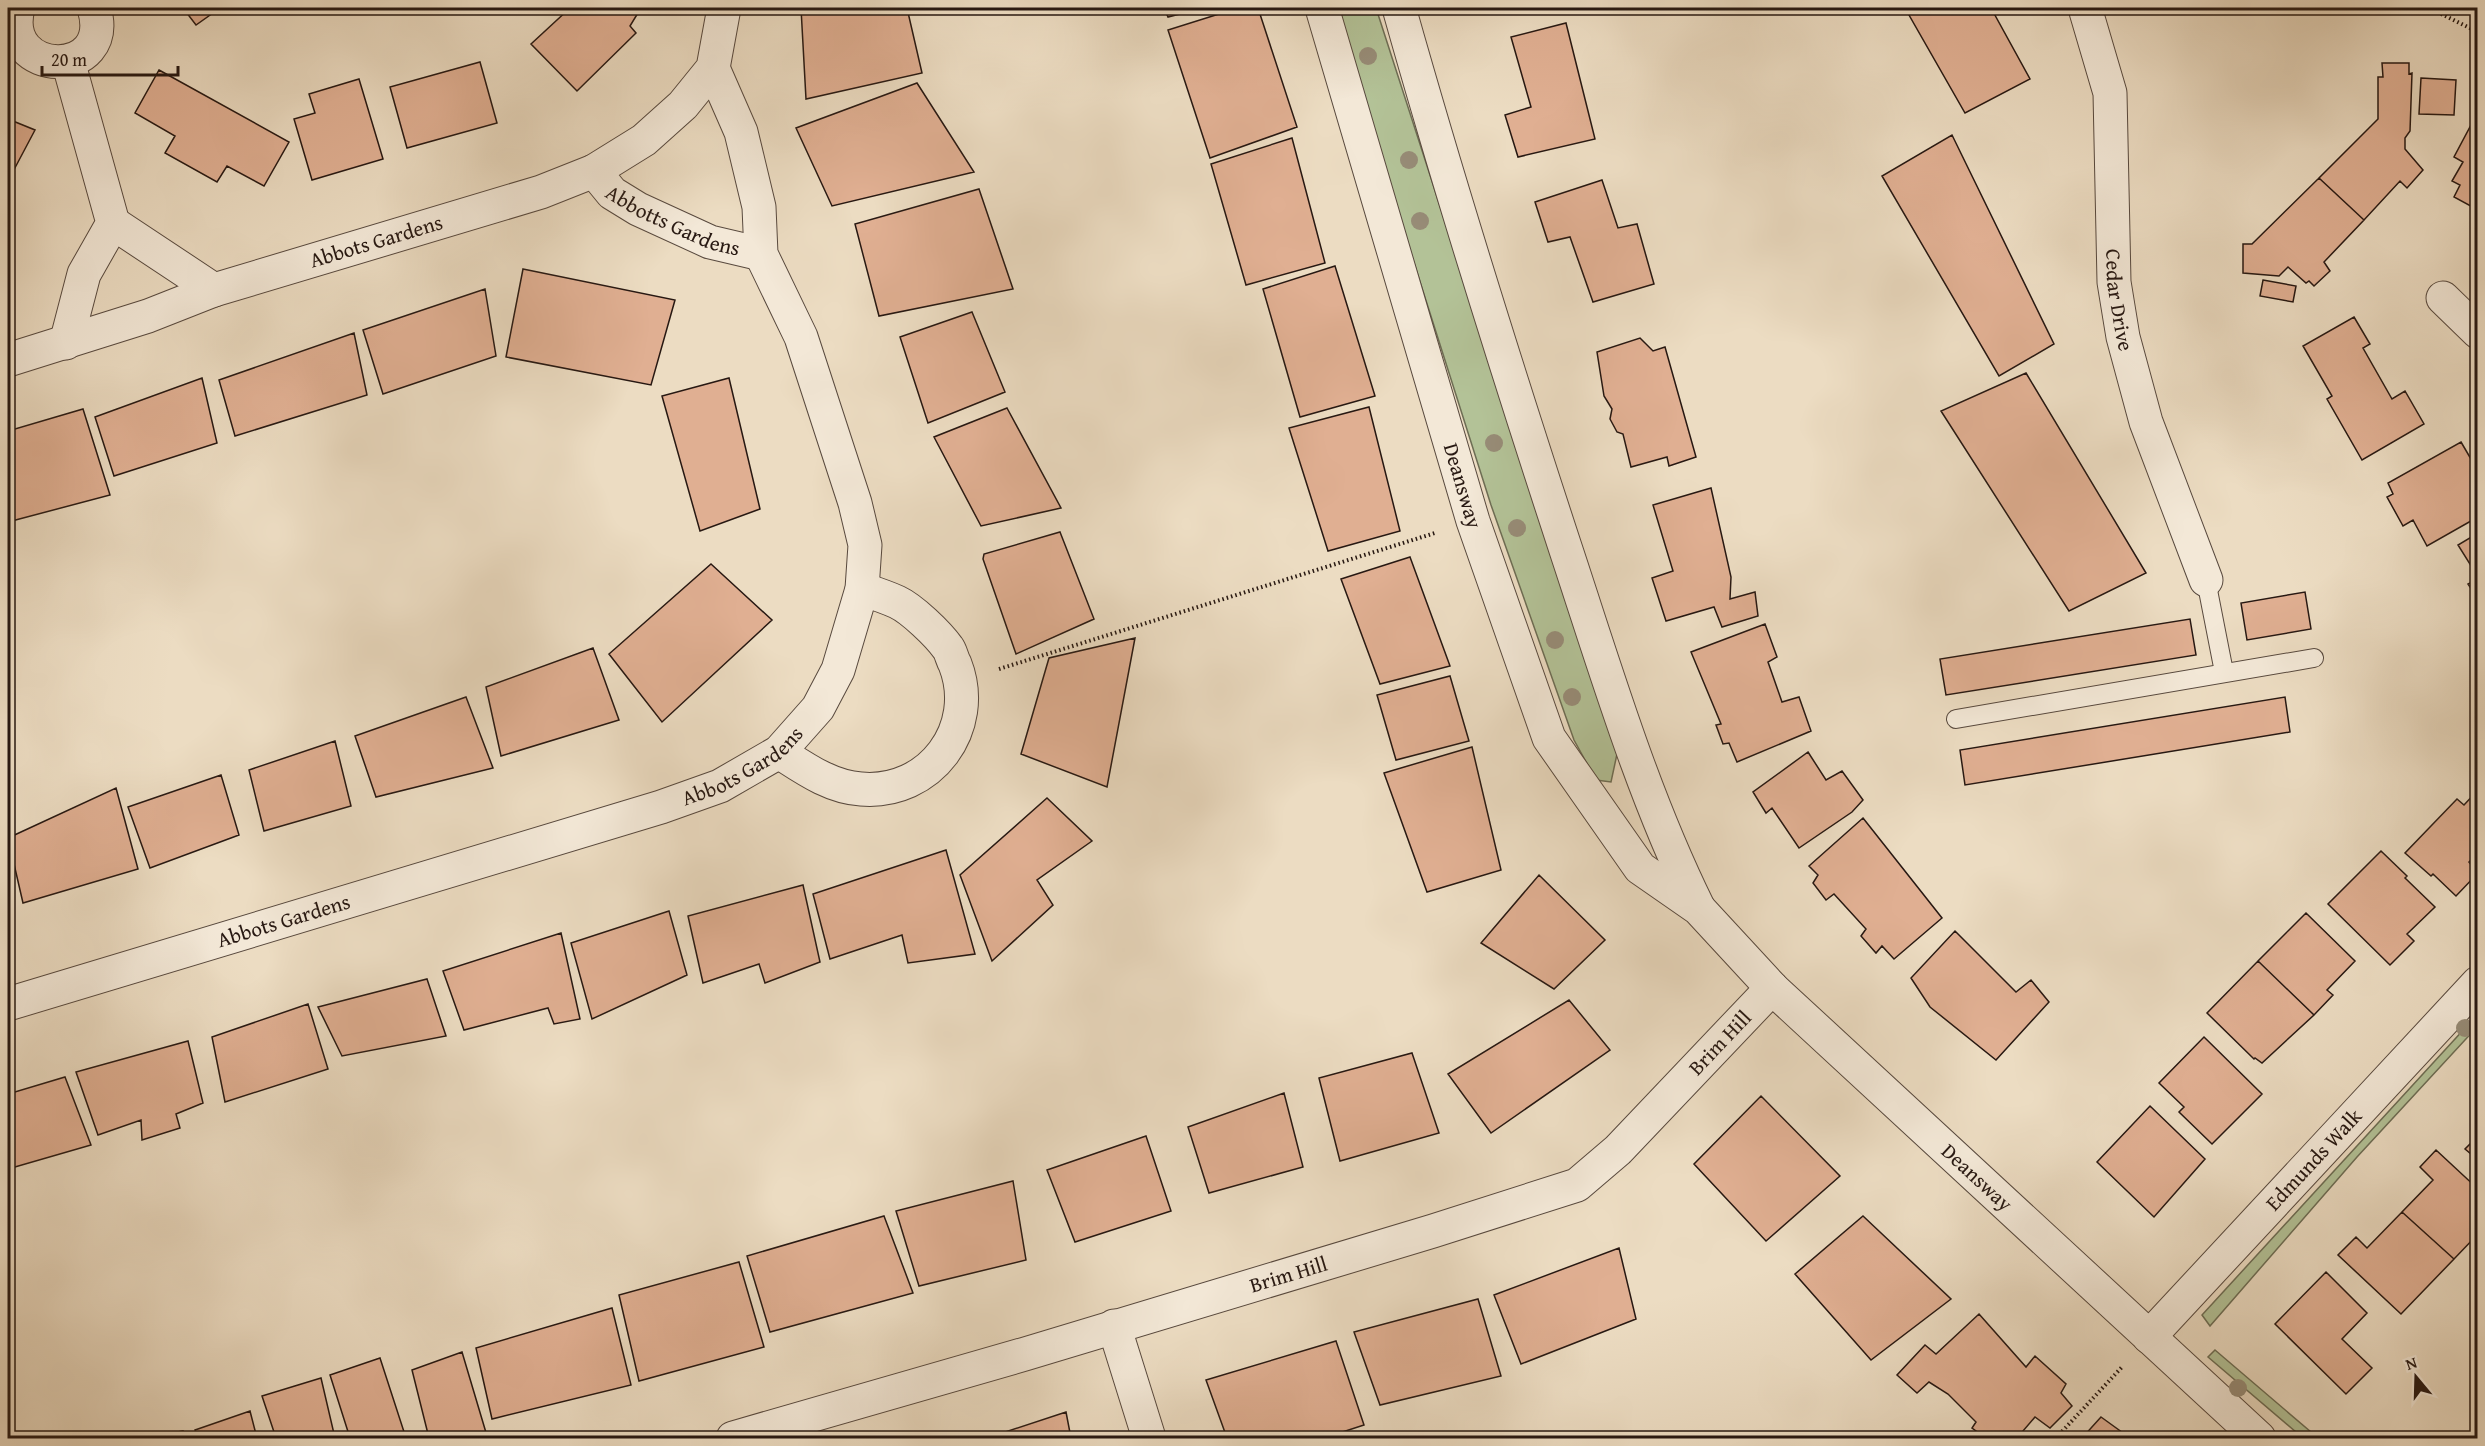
<svg xmlns="http://www.w3.org/2000/svg" width="2485" height="1446" font-family="'Gentium Book Plus',serif">
<style>
.green{fill:#b3c297;stroke:#6d6d54;stroke-width:1.5}
.building{fill:#e0af92;stroke:#271812;stroke-width:1.5}
.lines{fill:none;stroke-linecap:round;stroke-linejoin:round}
.service-casing{stroke:#58493e;stroke-width:20}
.minor-casing{stroke:#58493e;stroke-width:35}
.path{stroke:#271812;stroke-width:4;stroke-dasharray:1.5 3;stroke-linecap:butt}
.service{stroke:#f3e8d7;stroke-width:18}
.minor{stroke:#f3e8d7;stroke-width:33}
.tree{fill:#978c77}
.labels{text-anchor:middle;stroke-width:5;stroke-linejoin:round;paint-order:stroke}
.street-label{font-size:21px;fill:#271812;stroke:#f3e8d7}
</style>
<rect width="100%" height="100%" fill="#ecdcc2"/>
<filter id="stains"><feTurbulence type="fractalNoise" baseFrequency=".00333" numOctaves="4"/><feColorMatrix values="0 0 0 0 .2 0 0 0 0 .09 0 0 0 0 .02 0 0 0 .5 -.17"/></filter>
<radialGradient id="worn" r=".72"><stop offset=".6" stop-color="#630" stop-opacity="0"/><stop offset="1" stop-color="#630" stop-opacity=".3"/></radialGradient>
<path class="green" d="M1333 8H1376L1617 754 1611 782 1596 780 1574 740 1491 505Z
M2477 1015V1027L2357 1157 2210 1326 2202 1315Z
M2215 1350 2318 1438H2303L2208 1357Z"/>
<path class="building" d="M183 8H220L196 25Z
M570 8H641L630 26 636 33 577 91 531 44Z
M801 8H907L922 73 806 99Z
M1164 8H1203L1168 17Z
M1238 8H1258L1297 127 1210 158 1168 30Z
M1905 8H1991L2030 79 1965 113Z
M1566 23 1595 139 1518 157 1505 115 1531 107 1511 37Z
M480 62 497 123 407 148 390 87Z
M2382 63H2409V74L2412 73 2410 131 2405 138V149L2423 170 2407 188 2400 181 2364 220 2319 178 2378 119V77H2383Z
M159 70 289 142 264 186 227 166 217 182 165 153 175 136 135 113Z
M2421 78 2456 80 2454 115 2419 114Z
M359 79 383 159 312 180 294 119 315 113 309 94Z
M917 83 974 172 832 206 796 128Z
M8 119 35 130 8 181Z
M2471 125 2478 128V210L2454 197 2460 185 2452 181 2463 162 2454 157Z
M1952 135 2054 344 1999 376 1882 176Z
M1292 138 1325 263 1246 285 1211 164Z
M2319 178 2364 220 2324 262 2330 271 2314 286 2309 281 2306 283 2288 267 2279 276 2243 273V244H2252Z
M1602 180 1618 228 1637 224 1654 284 1593 302 1570 237 1548 242 1535 202Z
M979 189 1013 289 879 316 855 224Z
M1335 266 1375 396 1300 417 1263 289Z
M523 269 675 300 651 385 506 357Z
M2263 280 2296 286 2293 302 2260 296Z
M485 289 496 356 383 394 363 330Z
M972 312 1005 392 928 423 900 337Z
M2354 317 2370 344 2363 348 2392 399 2405 391 2424 424 2362 460 2327 399 2332 396 2303 346Z
M354 333 367 395 235 436 219 380Z
M1640 338 1653 351 1665 347 1696 457 1669 466 1667 457 1631 467 1623 434 1617 432 1610 419 1612 409 1604 396 1597 352Z
M2026 373 2146 573 2069 611 1941 411Z
M202 378 217 443 114 476 95 417Z
M729 378 760 509 700 531 662 396Z
M1369 407 1400 531 1328 551 1289 428Z
M1007 408 1061 508 981 526 934 437Z
M83 409 110 495 8 522V431Z
M2461 442 2478 471V517L2427 546 2413 520 2403 526 2387 497 2393 494 2388 483Z
M1711 488 1731 577 1730 599 1755 592 1758 616 1722 627 1714 607 1666 621 1652 578 1673 571 1653 505Z
M1060 532 1094 619 1016 654 983 559 984 554Z
M2478 533V577L2458 545Z
M1410 557 1450 666 1380 684 1341 579Z
M711 564 772 620 662 722 609 654Z
M2478 579V599L2468 584Z
M2305 592 2311 629 2247 640 2241 603Z
M2190 619 2196 655 1946 695 1940 659Z
M1765 624 1777 657 1768 662 1782 702 1799 697 1811 731 1737 762 1729 743 1723 744 1716 725 1721 724 1691 652Z
M1135 638 1107 787 1021 754 1049 658Z
M593 648 619 720 501 756 486 687Z
M1450 676 1469 741 1396 760 1377 695Z
M466 697 493 768 376 797 355 736Z
M2285 697 2290 732 1965 785 1960 750Z
M335 741 351 806 264 831 249 770Z
M1472 747 1501 870 1427 892 1384 773Z
M1808 752 1826 780 1842 771 1863 800 1852 812 1799 848 1772 808 1766 813 1753 792Z
M221 775 239 835 150 868 128 807Z
M116 788 138 869 23 903 8 838Z
M2478 790V853L2469 862 2478 873 2456 896 2433 874 2431 876 2405 853 2457 799 2464 805Z
M1047 798 1092 841 1037 880 1053 905 992 961 960 875Z
M1863 818 1942 918 1894 959 1882 946 1876 953 1861 936 1866 929 1834 894 1826 900 1813 883 1818 875 1809 866Z
M946 850 975 954 908 963 902 935 830 959 813 894Z
M2381 851 2407 876 2405 878 2435 907 2407 934 2414 941 2390 965 2328 904Z
M1539 875 1605 940 1554 989 1481 943Z
M803 885 820 962 765 983 759 964 703 983 688 916Z
M669 911 687 975 592 1019 571 943Z
M2306 913 2355 961 2327 990 2333 995 2314 1015 2258 961Z
M1955 931 2016 992 2031 980 2049 1002 1996 1060 1930 1007 1911 978Z
M561 933 580 1019 554 1024 548 1008 464 1030 443 971Z
M2258 961 2314 1015 2262 1063 2255 1058 2254 1059 2207 1013Z
M427 979 446 1036 342 1056 318 1007Z
M1569 1000 1610 1050 1491 1133 1448 1074Z
M308 1004 328 1069 225 1102 212 1037Z
M2204 1037 2262 1094 2212 1144 2179 1112 2184 1107 2159 1083Z
M188 1041 203 1103 176 1114 180 1128 142 1140 141 1120 98 1135 76 1072Z
M1412 1053 1439 1133 1340 1161 1319 1078Z
M65 1077 91 1145 8 1169V1094Z
M1284 1093 1303 1167 1209 1193 1188 1127Z
M1761 1096 1840 1176 1766 1241 1694 1164Z
M2150 1106 2205 1159 2154 1217 2097 1162Z
M1146 1136 1171 1211 1075 1242 1047 1170Z
M2478 1136V1160L2465 1149Z
M2436 1150 2478 1189V1234L2454 1259 2402 1212 2433 1180 2420 1167Z
M1013 1181 1026 1260 919 1286 896 1211Z
M2402 1212 2454 1259 2401 1314 2338 1255 2356 1237 2367 1248Z
M884 1216 913 1293 770 1332 747 1256Z
M1863 1216 1951 1299 1871 1360 1795 1274Z
M1619 1248 1636 1319 1521 1364 1494 1295Z
M739 1262 764 1347 639 1381 619 1295Z
M2326 1272 2367 1313 2342 1339 2372 1368 2346 1394 2275 1324Z
M1478 1299 1501 1376 1380 1405 1354 1332Z
M612 1308 631 1385 492 1419 476 1348Z
M1979 1314 2026 1367 2035 1356 2066 1384 2061 1393 2072 1406 2050 1428 2035 1417 2017 1438H1986L1972 1428 1976 1422 1948 1394 1929 1382 1917 1393 1897 1375 1925 1345 1936 1354Z
M1336 1341 1364 1425 1324 1438H1227L1206 1380Z
M462 1352 487 1436 476 1438H429L412 1370Z
M380 1358 406 1438H350L330 1375Z
M321 1378 335 1438H276L262 1396Z
M250 1411 257 1438H198L195 1430Z
M1066 1412 1071 1438H987Z
M2101 1417 2130 1438H2082Z
M183 1431 184 1438H146Z"/>
<g class="lines">
<defs>
<path id="service" d="M2206 580 2224 672
M1956 719 2314 658"/>
<g id="minor">
<path d="M18 8C0 78 116 81 94 8"/>
<path id="s1" d="M1322 8 1473 521 1549 738 1640 868 1699 909 1772 988 2259 1438"/>
<path d="M1399 8C1450 189 1507 370 1566 550 1606 671 1642 793 1698 907"/>
<path id="s2" d="M2085 8 2110 93 2114 282 2123 337 2146 422 2206 580"/>
<path id="s3" d="M594 171 612 193 638 209 710 242 761 254"/>
<path d="M113 223 214 290"/>
<path d="M2443 298 2478 332"/>
<path d="M66 343 84 274 113 223 68 61"/>
<path id="s4" d="M8 360 148 316 214 290 541 192 594 171 644 140 683 105 713 68 724 8"/>
<path d="M779 752C804 768 830 787 861 789 930 795 980 728 955 664 952 659 951 652 948 648 938 634 912 609 897 602 886 597 874 593 862 589"/>
<path id="s5" d="M8 1004 661 807 720 786 779 752 818 708 838 670 862 589 865 545 855 503 801 337 761 254 759 207 741 132 713 68"/>
<path d="M1114 1326 1149 1438"/>
<path id="s6" d="M2149 1337 2478 983"/>
<path id="s7" d="M733 1438 1025 1354 1433 1231 1577 1185 1618 1150 1772 988"/>
</g>
</defs>
<use href="#service" class="service-casing"/>
<use href="#minor" class="minor-casing"/>
<path class="path" d="M2429 8 2478 32
M999 669 1435 533
M2056 1438 2122 1367"/>
<use href="#service" class="service"/>
<use href="#minor" class="minor"/>
</g>
<g class="tree">
<circle cx="1368" cy="56" r="9"/>
<circle cx="1409" cy="160" r="9"/>
<circle cx="1420" cy="221" r="9"/>
<circle cx="1494" cy="443" r="9"/>
<circle cx="1517" cy="528" r="9"/>
<circle cx="1555" cy="640" r="9"/>
<circle cx="1572" cy="697" r="9"/>
<circle cx="2465" cy="1028" r="9"/>
<circle cx="2238" cy="1388" r="9"/>
</g>
<g class="labels">
<g class="street-label">
<text dy="7" stroke="none"><textPath href="#s3" startOffset="96">Abbotts Gardens</textPath></text>
<text dy="7" stroke="none"><textPath href="#s4" startOffset="387">Abbots Gardens</textPath></text>
<text dy="7" stroke="none"><textPath href="#s2" startOffset="296">Cedar Drive</textPath></text>
<text dy="7" stroke="none"><textPath href="#s1" startOffset="498">Deansway</textPath></text>
<text dy="7" stroke="none"><textPath href="#s5" startOffset="774">Abbots Gardens</textPath></text>
<text dy="7" stroke="none"><textPath href="#s5" startOffset="288">Abbots Gardens</textPath></text>
<text dy="7" stroke="none"><textPath href="#s7" startOffset="1083">Brim Hill</textPath></text>
<text dy="7" stroke="none"><textPath href="#s6" startOffset="242">Edmunds Walk</textPath></text>
<text dy="7" stroke="none"><textPath href="#s1" startOffset="1382">Deansway</textPath></text>
<text dy="7" stroke="none"><textPath href="#s7" startOffset="579">Brim Hill</textPath></text>
</g>
</g>
<rect width="2485" height="1446" fill="none" stroke="#ecdcc2" stroke-width="30"/>
<rect x="9" y="9" width="2467" height="1428" fill="none" stroke="#271812" stroke-width="3"/>
<rect x="15" y="15" width="2455" height="1416" fill="none" stroke="#271812" stroke-width="1.5"/>
<g transform="translate(2416 1377) rotate(341)" stroke="#f3e8d7" stroke-width="4.5" paint-order="stroke">
<path d="M0-4.5L10 22L0 15L-10 22Z" fill="#271812"/>
<text y="-9" font-size="16" font-weight="bold" text-anchor="middle" fill="#271812">N</text>
</g>
<path d="M42 66v9h136v-9" fill="none" stroke="#271812" stroke-width="3"/>
<text x="51" y="66" font-size="18" fill="#271812" stroke="#f3e8d7" stroke-width="4.5" paint-order="stroke">20 m</text>
<rect width="100%" height="100%" filter="url(#stains)"/>
<rect width="100%" height="100%" fill="url(#worn)"/>
</svg>
